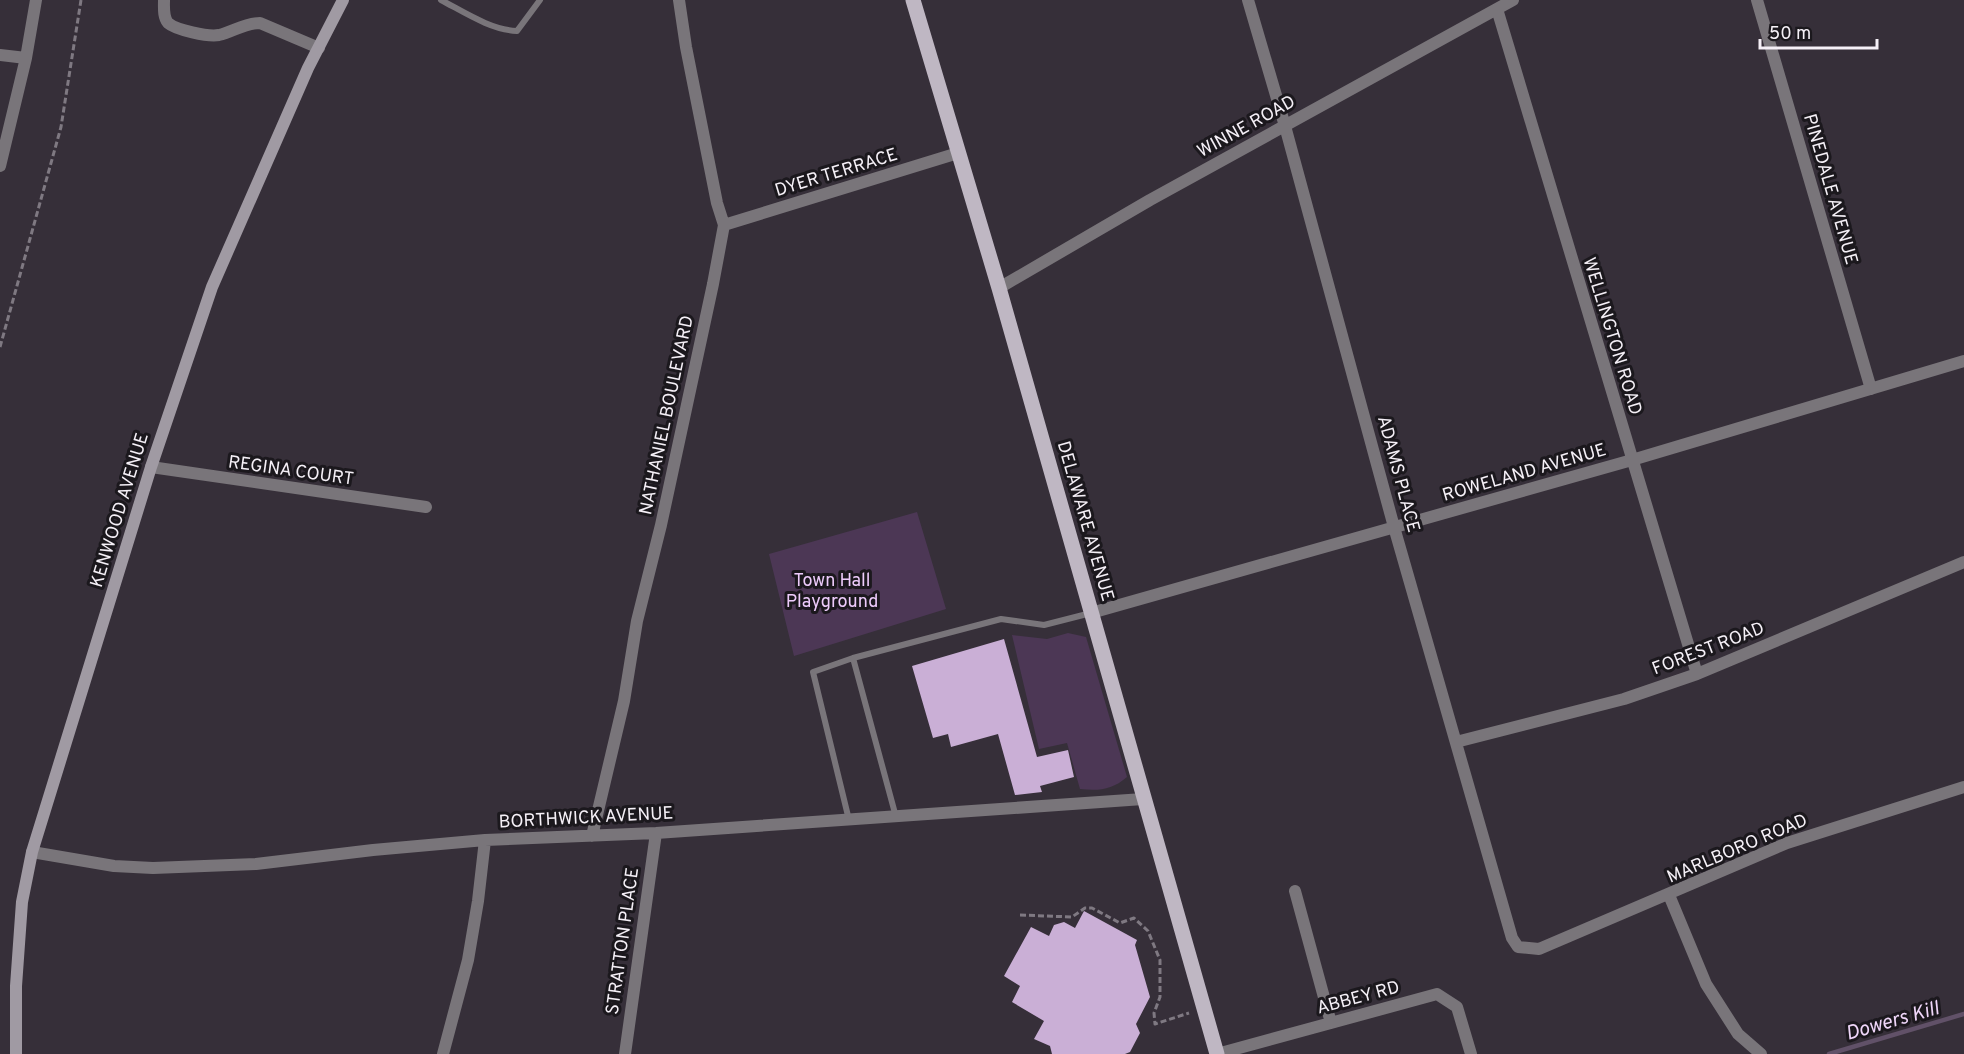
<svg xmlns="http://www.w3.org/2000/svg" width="1964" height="1054" font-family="Overpass,sans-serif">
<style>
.green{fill:#4c3755}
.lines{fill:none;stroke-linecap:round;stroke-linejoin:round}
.stream{stroke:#615168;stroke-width:4.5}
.building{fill:#caafd6}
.path{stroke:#7f7982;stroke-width:3;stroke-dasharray:6 3;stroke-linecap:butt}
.lane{stroke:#79757a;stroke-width:6}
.street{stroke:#79757a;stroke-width:12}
.secondary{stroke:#a09aa3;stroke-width:12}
.primary{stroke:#bfb7c3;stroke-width:15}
.labels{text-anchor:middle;stroke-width:6;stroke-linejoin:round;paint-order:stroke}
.street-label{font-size:18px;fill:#f5f0f7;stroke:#1b181d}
.park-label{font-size:18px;fill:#edcbfb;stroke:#1b181d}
.water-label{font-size:20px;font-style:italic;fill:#efd6f9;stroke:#1b181d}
</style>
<rect width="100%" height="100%" fill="#362f39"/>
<path class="green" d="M917 512 946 609 794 656 769 554Z
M1068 633 1086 637 1127 777C1112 790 1099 791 1080 789L1067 743 1039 749 1012 635 1047 639Z"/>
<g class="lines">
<path class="stream" d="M1829 1054 1964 1014"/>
</g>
<path class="building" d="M1004 639 1037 757 1068 750 1074 777 1040 786 1042 792 1015 795 998 734 951 747 948 734 933 738 912 666Z
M1084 911 1137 940 1135 945 1150 997 1136 1024 1140 1033 1130 1052 1125 1054H1052L1050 1046 1034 1039 1044 1021 1012 1002 1020 986 1004 976 1031 927 1049 936 1054 925 1064 922 1075 928Z"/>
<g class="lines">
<path class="path" d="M0 347 61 127 81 0
M1020 915 1072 917 1085 908H1092L1120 923 1134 918 1148 931 1160 960V997L1154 1013 1155 1024 1189 1013"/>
<path class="lane" d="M441 0C464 12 491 30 517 31L540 0
M853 658 896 817
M849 820 813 672 853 658 1001 619 1044 625 1091 613"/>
<path class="street" d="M164 0C164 8 163 17 168 23 176 30 208 37 219 35 233 32 244 23 260 23L319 48
M1248 0 1285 126 1394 527 1512 938 1518 947 1539 949 1787 843 1964 787
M1757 0 1871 389
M1497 9 1697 674
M0 55 26 58
M0 166 26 58 36 0
M724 225 958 153
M999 288 1150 200 1513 0
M151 467 426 507
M1091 613 1632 460 1964 361
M1456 742 1624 699 1697 674 1964 562
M592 836 624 701 637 621 661 525 713 284 724 225 717 203 686 47 679 0
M32 852 114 866 153 868 256 864 373 850 485 840 656 833 1143 799
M1295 891 1331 1023
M1669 895 1706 984 1738 1034 1761 1054
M443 1054 468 960 478 901 485 840
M625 1054 656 833
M1217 1054 1437 994 1457 1007 1471 1054"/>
<path class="secondary" d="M16 1054V986L22 902 32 852 151 467 212 287 308 68 343 0"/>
<path class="primary" d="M913 0 999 288 1217 1054"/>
</g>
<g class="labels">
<g class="street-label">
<text transform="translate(1246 126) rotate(-29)" y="6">WINNE ROAD</text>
<text transform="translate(836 172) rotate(-17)" y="6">DYER TERRACE</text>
<text transform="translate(1831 189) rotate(74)" y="6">PINEDALE AVENUE</text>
<text transform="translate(1613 336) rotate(73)" y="6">WELLINGTON ROAD</text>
<text transform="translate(666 415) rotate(-78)" y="6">NATHANIEL BOULEVARD</text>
<text transform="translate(291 470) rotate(8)" y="6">REGINA COURT</text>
<text transform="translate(1524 472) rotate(-16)" y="6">ROWELAND AVENUE</text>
<text transform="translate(1399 474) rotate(75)" y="6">ADAMS PLACE</text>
<text transform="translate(119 510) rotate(-73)" y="6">KENWOOD AVENUE</text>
<text transform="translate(1086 521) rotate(74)" y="6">DELAWARE AVENUE</text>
<text transform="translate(1708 648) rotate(-21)" y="6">FOREST ROAD</text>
<text transform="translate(586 817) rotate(-3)" y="6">BORTHWICK AVENUE</text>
<text transform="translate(1737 848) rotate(-23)" y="6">MARLBORO ROAD</text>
<text transform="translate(622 941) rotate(-82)" y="6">STRATTON PLACE</text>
<text transform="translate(1358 997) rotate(-15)" y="6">ABBEY RD</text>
</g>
<g class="park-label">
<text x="832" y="586">Town Hall<tspan x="832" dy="21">Playground</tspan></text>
</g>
<g class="water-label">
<text transform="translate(1892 1020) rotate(-16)" y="7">Dowers Kill</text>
</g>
</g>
<path d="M1760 39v9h117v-9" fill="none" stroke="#f5f0f7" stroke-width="3"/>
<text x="1769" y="39" font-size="18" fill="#f5f0f7" stroke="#1b181d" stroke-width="4.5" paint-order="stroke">50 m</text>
</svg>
